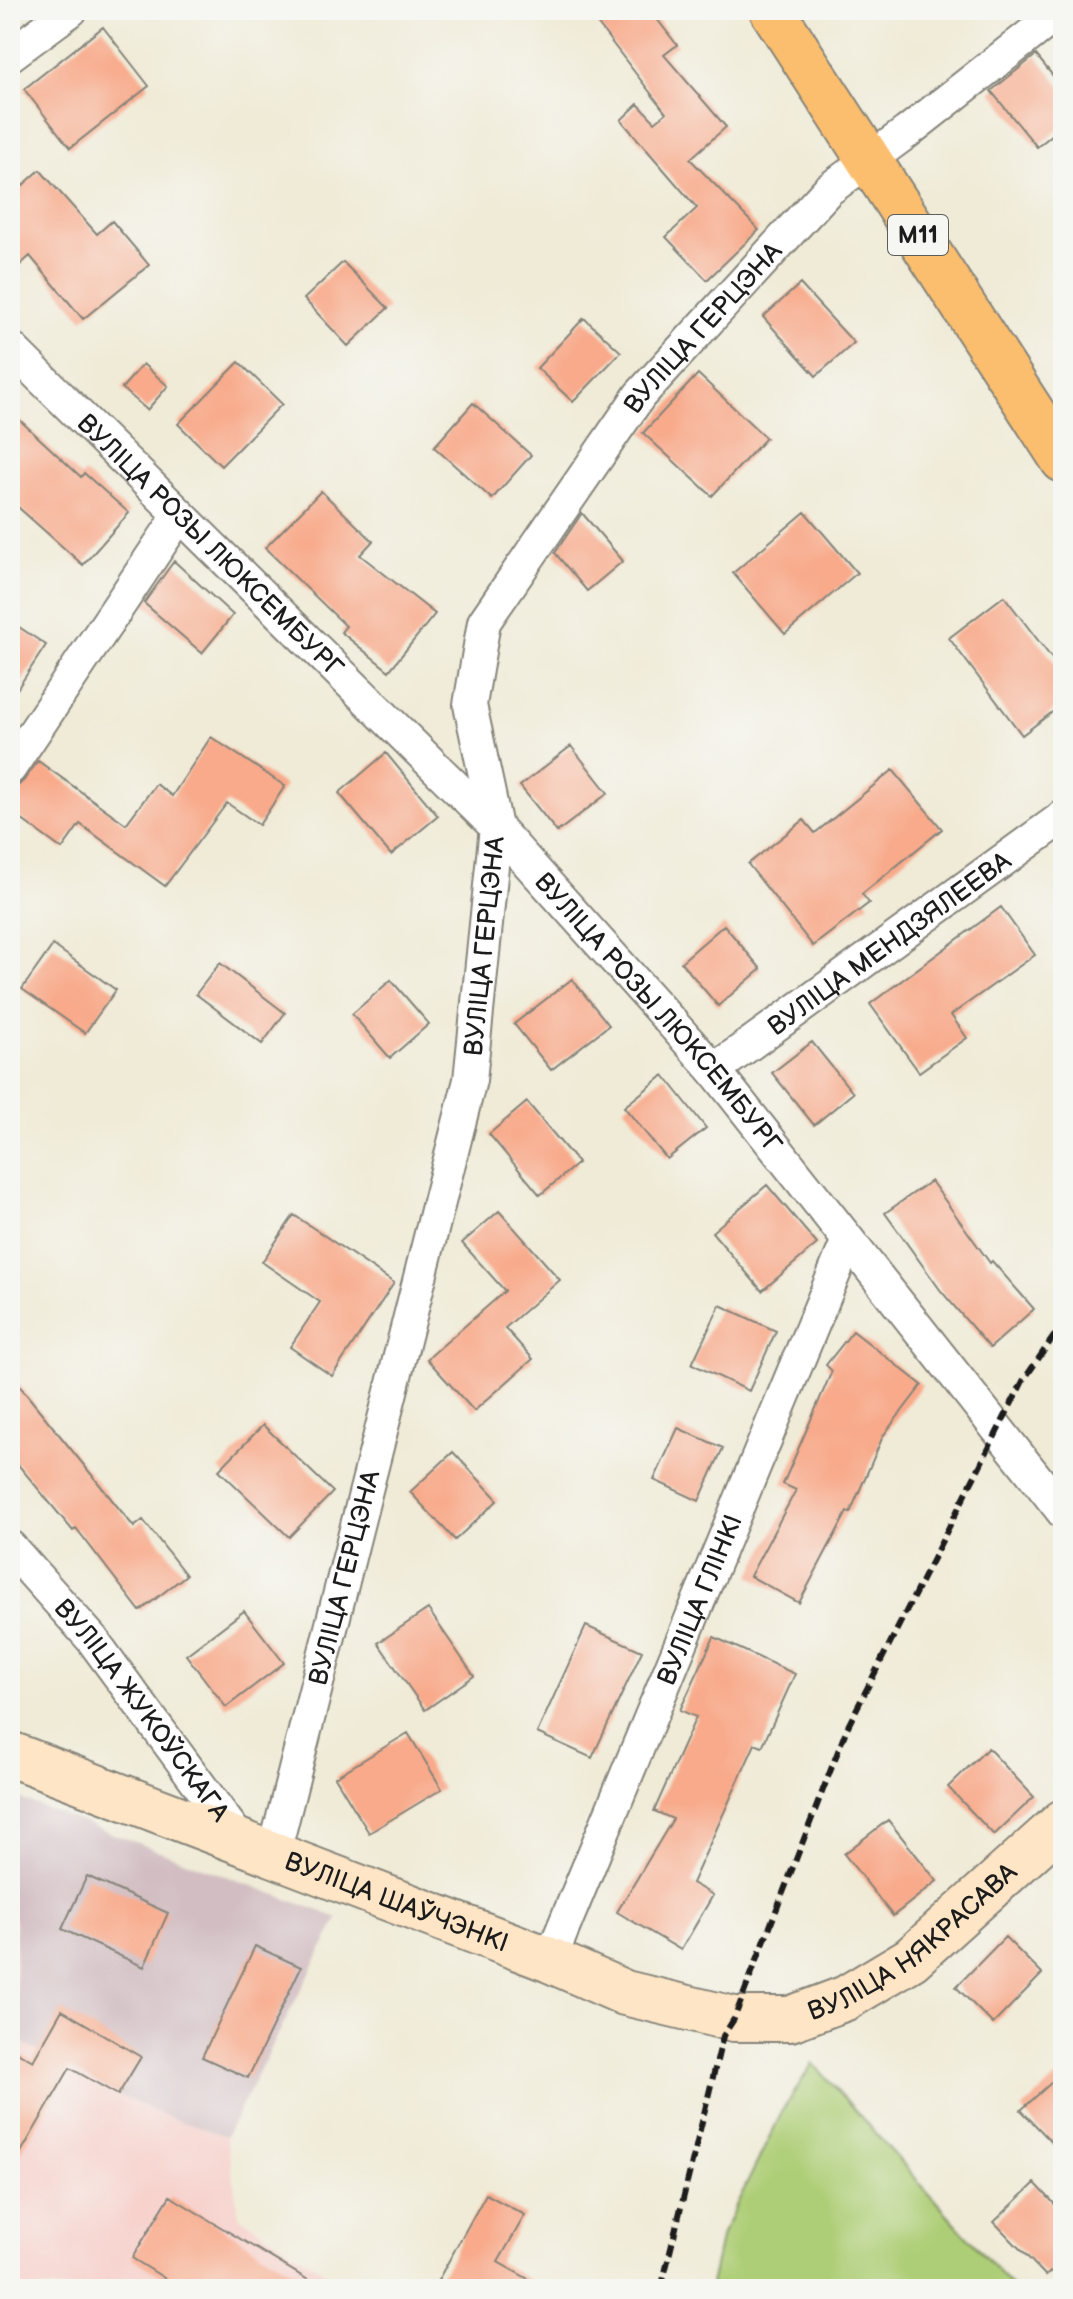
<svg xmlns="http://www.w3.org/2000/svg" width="1073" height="2299" font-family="'Balsamiq Sans',sans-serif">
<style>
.built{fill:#f7d0cb}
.industrial{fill:#d2bec2}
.green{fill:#adce76;stroke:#647549;stroke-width:2}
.building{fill:#f8aa8b}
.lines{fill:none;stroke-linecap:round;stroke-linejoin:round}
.minor-casing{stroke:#86847a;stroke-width:36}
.secondary-casing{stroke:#86847a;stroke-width:48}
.primary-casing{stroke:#86847a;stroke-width:48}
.minor{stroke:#fff;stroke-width:32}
.secondary{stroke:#fde5c5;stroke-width:44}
.primary{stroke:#fbbe6e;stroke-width:44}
.rail{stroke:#1c1c1c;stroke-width:6;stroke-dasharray:12 6;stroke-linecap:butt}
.labels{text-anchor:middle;stroke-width:7;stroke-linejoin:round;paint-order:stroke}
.shield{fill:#f6f6f2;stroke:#5d5d5c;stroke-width:2}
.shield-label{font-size:24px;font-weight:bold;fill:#1c1c1c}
.street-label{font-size:26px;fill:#1c1c1c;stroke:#f6f6f2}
</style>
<rect width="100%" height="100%" fill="#f6f6f2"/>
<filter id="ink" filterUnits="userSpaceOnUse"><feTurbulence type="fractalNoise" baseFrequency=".0125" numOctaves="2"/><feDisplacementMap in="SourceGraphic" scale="16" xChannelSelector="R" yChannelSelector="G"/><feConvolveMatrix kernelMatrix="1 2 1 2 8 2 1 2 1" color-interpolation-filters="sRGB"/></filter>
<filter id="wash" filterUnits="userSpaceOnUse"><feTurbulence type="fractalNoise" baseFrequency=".006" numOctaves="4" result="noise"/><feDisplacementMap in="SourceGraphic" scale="32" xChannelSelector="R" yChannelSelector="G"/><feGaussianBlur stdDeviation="1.8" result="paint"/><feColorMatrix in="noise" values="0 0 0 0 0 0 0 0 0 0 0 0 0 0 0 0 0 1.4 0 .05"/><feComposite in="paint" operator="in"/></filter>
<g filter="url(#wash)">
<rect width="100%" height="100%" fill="#f0ebd7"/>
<path class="built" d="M10 1916 15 1919 17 2040 118 2095 178 2121 226 2136 239 2216 350 2289H10Z"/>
<path class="industrial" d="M10 1795 338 1918 226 2136 178 2121 118 2095 17 2040 15 1919 10 1916Z"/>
<path class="green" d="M813 2063 1014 2289H710L722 2234 783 2110Z"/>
<g id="blocks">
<path class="building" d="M587 10H650L677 45 664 55 726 127 690 159 759 230 707 280 666 237 697 208 621 120 638 104 655 122 666 113Z
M103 27 149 86 70 148 24 89Z
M1036 55 1063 88V126L1037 147 991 91Z
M40 170 97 234 112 221 149 265 83 319 30 256 10 274V197Z
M343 262 388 308 348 346 304 299Z
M800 284 854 343 816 376 763 317Z
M584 318 621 352 573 402 537 368Z
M239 362 282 404 221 466 178 424Z
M143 364 168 386 147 410 122 388Z
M698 374 766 438 712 496 643 433Z
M473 403 531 455 492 499 434 447Z
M10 411 81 477 84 473 129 513 83 565 10 500Z
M321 491 373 541 360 555 435 614 389 671 341 632 346 626 265 548Z
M805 512 857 573 785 634 733 573Z
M582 513 623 561 587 591 555 553Z
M174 561 233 615 202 653 144 603Z
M1004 596 1063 673V704L1022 735 949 638Z
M10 621 46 645 10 700Z
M211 737 285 786 259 825 227 803 165 886 80 824 62 849 10 811V787L19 785 25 779 38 761 126 824 156 784 172 796Z
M571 746 608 793 557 832 520 786Z
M386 753 438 816 391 855 339 793Z
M893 770 942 829 862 894 869 903 813 946 748 864 804 820 815 833Z
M1001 907 1035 955 951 1015 967 1038 919 1072 870 1004Z
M724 925 761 969 718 1006 681 962Z
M53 945 116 990 85 1033 22 989Z
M220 963 285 1013 262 1044 196 994Z
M572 979 609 1025 551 1070 514 1024Z
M391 980 429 1024 390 1058 352 1014Z
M812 1042 853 1093 814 1125 772 1073Z
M664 1075 706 1128 667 1159 624 1107Z
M527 1102 578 1163 540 1195 489 1134Z
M931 1181 990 1263 992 1261 1034 1309 990 1348 941 1291 885 1213Z
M767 1185 817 1244 762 1291 712 1232Z
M499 1211 560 1280 505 1328 533 1359 474 1411 427 1359 505 1291 462 1243Z
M294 1215 394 1283 332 1376 290 1347 320 1302 262 1262Z
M720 1305 776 1331 749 1391 692 1364Z
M853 1331 922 1385 883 1436 850 1513 847 1512 799 1603 750 1576 796 1490 783 1484 832 1371 826 1365Z
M10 1374 134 1527 143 1520 186 1575 140 1611 76 1528 73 1531 10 1455Z
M263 1425 333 1492 289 1537 219 1470Z
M678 1428 723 1448 699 1501 654 1480Z
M453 1452 498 1500 455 1540 410 1492Z
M428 1609 474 1676 425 1710 378 1643Z
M244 1611 284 1663 226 1707 186 1655Z
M586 1626 642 1651 592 1758 537 1733Z
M714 1637 795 1674 762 1747 755 1744 692 1883 713 1895 681 1950 617 1912 673 1819 654 1811 696 1717 680 1710Z
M408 1733 442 1789 369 1833 335 1777Z
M988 1748 1034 1797 994 1835 948 1787Z
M888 1820 937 1881 893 1916 844 1854Z
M87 1876 168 1913 144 1967 62 1929Z
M1005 1937 1042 1974 993 2024 956 1987Z
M255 1946 301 1967 248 2078 202 2057Z
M62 2010 141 2057 118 2095 70 2068 10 2171V2048L33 2061Z
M1063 2072V2154L1021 2110Z
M1035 2183 1063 2213V2260L1046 2276 994 2222Z
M486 2194 525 2215 498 2262 546 2289H433Z
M170 2196 214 2223 323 2289H182L132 2258Z"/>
</g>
</g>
<g filter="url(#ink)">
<use href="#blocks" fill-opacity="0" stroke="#86847a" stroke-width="2"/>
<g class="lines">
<defs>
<g id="minor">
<path d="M10 55 71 10"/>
<path id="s1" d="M10 347 496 827 714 1070 1063 1512"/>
<path d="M10 768 179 516"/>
<path id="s2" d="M714 1070 1063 817"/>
<path id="s3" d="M10 1547 92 1639 240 1840"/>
<path id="s4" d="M274 1853 470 1080 496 827 470 705 484 622 640 395 828 190 907 132 1062 10"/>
<path id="s5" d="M550 1960 848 1240"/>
</g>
<g id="secondary">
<path id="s6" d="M10 1754 550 1960 625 1993 734 2019H790L846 1998 911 1959 1063 1822"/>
</g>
<path id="primary" d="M772 10 1063 460"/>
</defs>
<use href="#minor" class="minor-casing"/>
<use href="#secondary" class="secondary-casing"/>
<use href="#primary" class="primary-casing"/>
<use href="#minor" class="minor"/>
<use href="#secondary" class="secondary"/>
<use href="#primary" class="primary"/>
<path class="rail" d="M661 2289 723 2036 734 2019 847 1728 1023 1381 1063 1323"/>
</g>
</g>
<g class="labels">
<rect class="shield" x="888" y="215" width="60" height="40" rx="6"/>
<g class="shield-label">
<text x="918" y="243">М11</text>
</g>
<g class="street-label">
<text dy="9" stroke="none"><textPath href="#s4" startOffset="1628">ВУЛІЦА ГЕРЦЭНА</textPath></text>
<text dy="9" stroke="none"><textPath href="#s1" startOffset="282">ВУЛІЦА РОЗЫ ЛЮКСЕМБУРГ</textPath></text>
<text dy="9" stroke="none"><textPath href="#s2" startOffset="216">ВУЛІЦА МЕНДЗЯЛЕЕВА</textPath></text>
<text dy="9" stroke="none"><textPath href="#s4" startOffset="932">ВУЛІЦА ГЕРЦЭНА</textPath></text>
<text dy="9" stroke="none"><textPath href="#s1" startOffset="930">ВУЛІЦА РОЗЫ ЛЮКСЕМБУРГ</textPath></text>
<text dy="9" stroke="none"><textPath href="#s4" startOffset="284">ВУЛІЦА ГЕРЦЭНА</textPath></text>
<text dy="9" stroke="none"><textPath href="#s5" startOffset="390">ВУЛІЦА ГЛІНКІ</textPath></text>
<text dy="9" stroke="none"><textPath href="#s3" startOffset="210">ВУЛІЦА ЖУКОЎСКАГА</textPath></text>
<text dy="9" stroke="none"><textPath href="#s6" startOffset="414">ВУЛІЦА ШАЎЧЭНКІ</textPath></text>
<text dy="9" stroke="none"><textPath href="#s6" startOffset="974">ВУЛІЦА НЯКРАСАВА</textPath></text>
</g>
</g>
<rect width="1073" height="2299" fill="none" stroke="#f6f6f2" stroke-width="40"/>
</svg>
